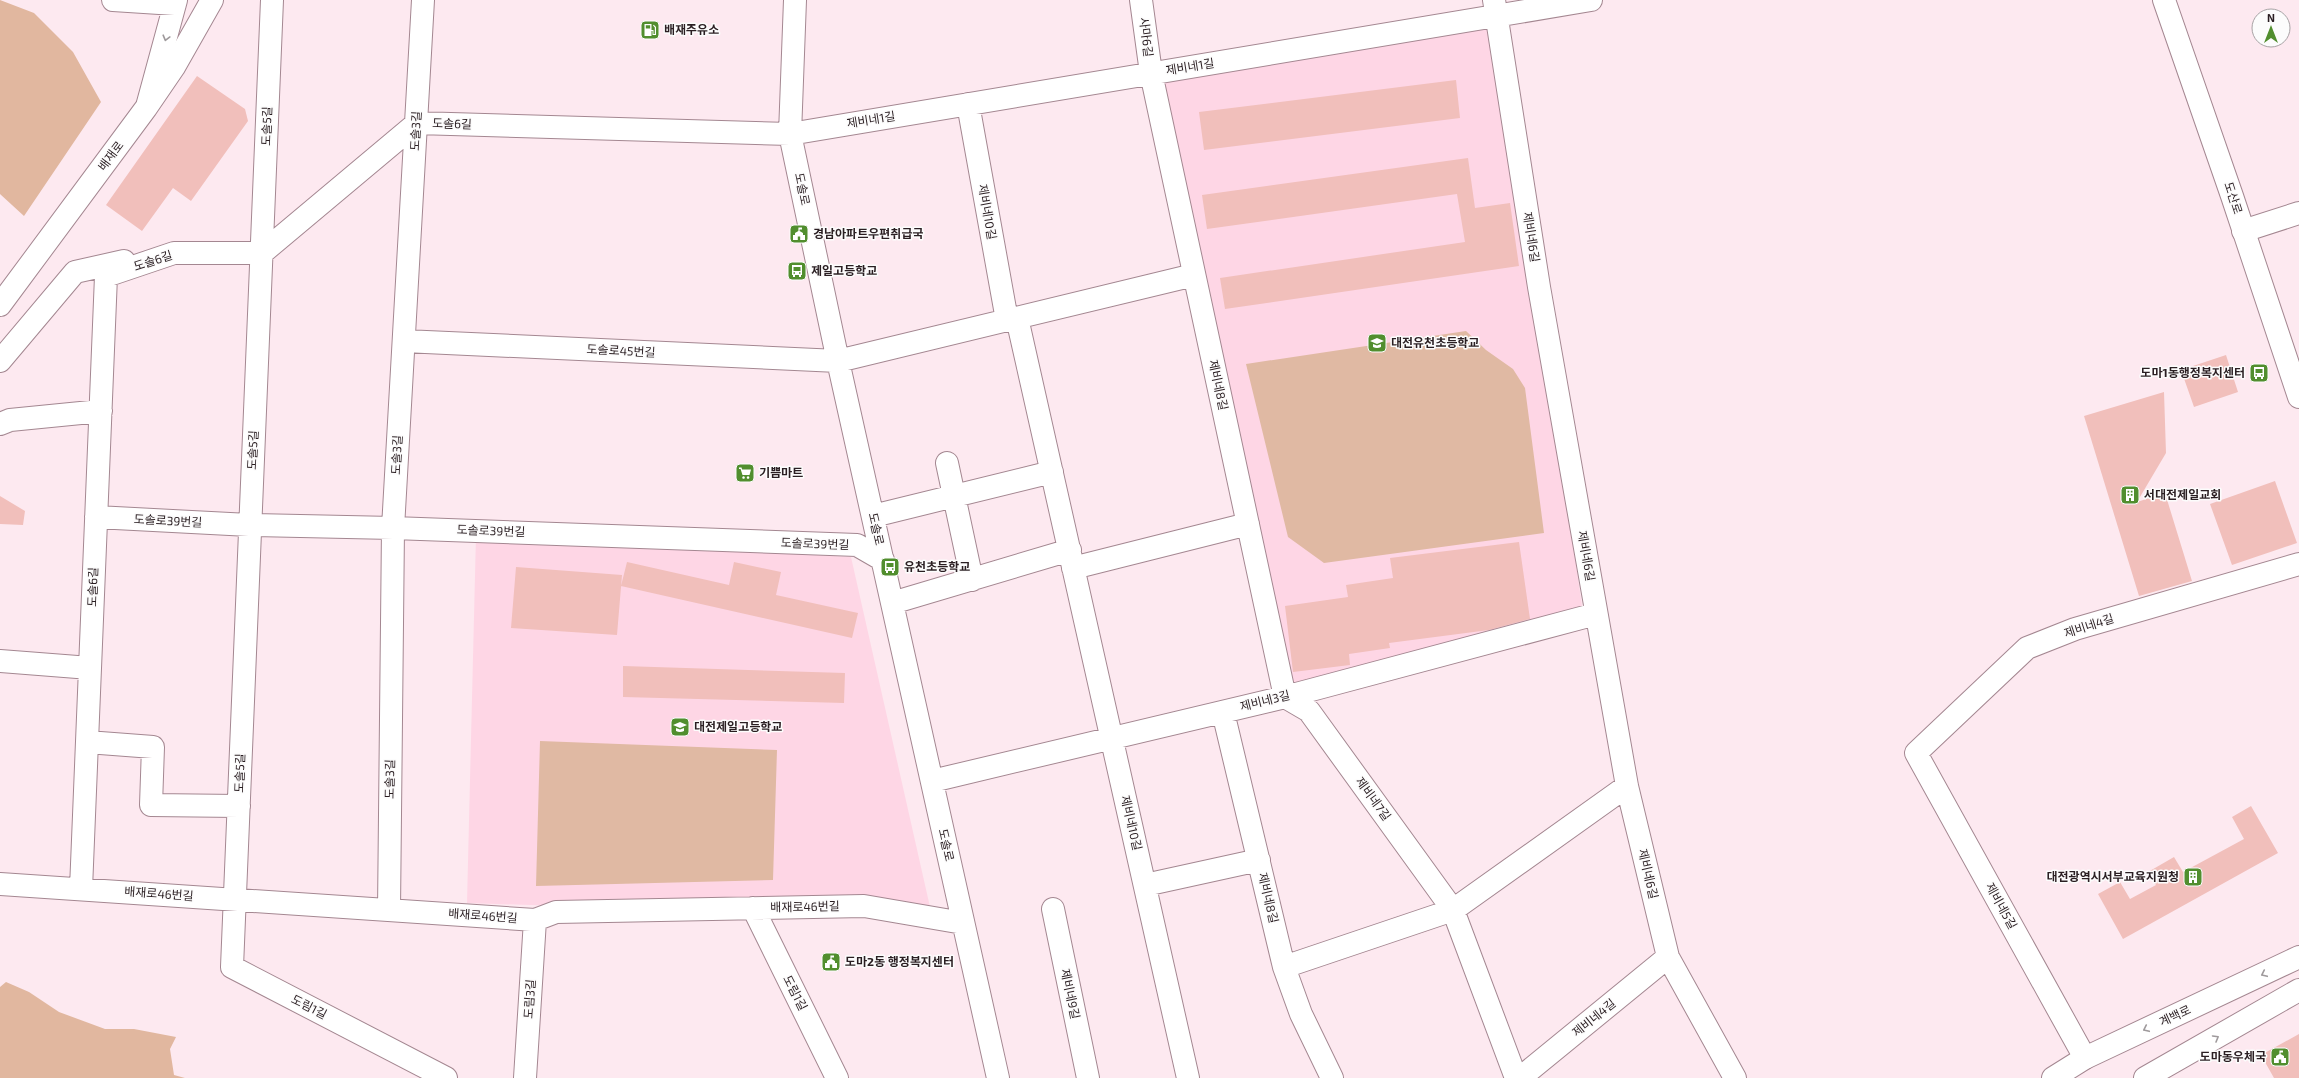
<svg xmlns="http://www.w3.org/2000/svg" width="2299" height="1078" font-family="'Exo 2','Noto Sans KR',sans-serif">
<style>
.built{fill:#fed6e5}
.green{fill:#e0b9a3}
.forest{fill:#e1b79f}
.building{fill:#f1bfbb}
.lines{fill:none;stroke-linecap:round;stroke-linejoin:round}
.minor-casing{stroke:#a48791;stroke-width:24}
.major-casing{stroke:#a48791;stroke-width:24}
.minor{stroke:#fff;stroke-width:22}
.major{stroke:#fff;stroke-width:22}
.oneway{stroke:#9f9a9c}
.labels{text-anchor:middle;stroke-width:3;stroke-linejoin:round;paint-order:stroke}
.poi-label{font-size:12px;font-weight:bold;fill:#2a1e22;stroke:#fcfcfc;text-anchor:start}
.street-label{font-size:12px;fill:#2a1e22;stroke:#fcfcfc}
</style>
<rect width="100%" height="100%" fill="#fde9f0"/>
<path class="built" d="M1497 16 1583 613 1283 688 1151 73Z
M476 535 851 557 930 907 740 912 467 903Z"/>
<path class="green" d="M1466 331 1486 350 1513 369 1525 388 1544 533 1324 563 1288 537 1246 364Z
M540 741 777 750 773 880 536 886Z"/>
<path class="forest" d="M0 0 34 13 73 52 101 102 24 216 0 194Z
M6 982 29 992 59 1012 105 1029H134L176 1037 170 1049 174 1075 185 1078H0V987Z"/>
<path class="building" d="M197 76 245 109 248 121 191 201 173 188 142 231 106 205Z
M1456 80 1460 118 1204 150 1199 112Z
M1468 158 1475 208 1510 203 1519 266 1225 309 1220 278 1465 242 1457 194 1207 229 1202 195Z
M2226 355 2238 392 2194 407 2181 370Z
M2164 392 2166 453 2137 502 2165 493 2192 581 2139 596 2084 416Z
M2275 481 2297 543 2232 565 2210 504Z
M0 496 25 511 23 525 0 524Z
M1519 542 1530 619 1489 630 1389 643 1390 648 1349 654 1350 665 1293 672 1285 606 1348 597 1346 585 1393 578 1390 558Z
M627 562 729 585 734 562 781 572 776 595 858 613 852 638 621 586Z
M516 567 622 575 617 635 511 628Z
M623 666 845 673 844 703 623 697Z
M2251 806 2278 853 2123 939 2098 894 2120 882 2130 899 2156 885 2148 872 2174 857 2183 872 2244 839 2232 817Z
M2299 1034V1078H2274L2261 1055Z"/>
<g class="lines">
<defs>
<path id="minor" d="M113 0 175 4
M272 0 232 967 446 1078
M795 0 790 134 838 361 998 1078
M1141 0 1151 73 1285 697 1309 711 1453 910 1516 1078
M1494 0 1539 287 1627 786 1668 957 1735 1078
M148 103 176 0
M968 104 1007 320
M2243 231 2299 213
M1017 318 1188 1078
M404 341 838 361 1194 275
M0 361 75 272 124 261
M0 424 10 420 101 411
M947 463 972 580
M873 516 1052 472
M96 517 249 525 393 528 857 545 883 560
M1073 568 1248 524
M892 603 1070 550
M0 661 90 668
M1223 712 1284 967 1301 1014 1332 1078
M87 742 153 747 151 805 239 806
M932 781 1285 697 1596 614
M0 884 535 920 556 912 864 906 963 923
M1145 885 1259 860
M81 889 106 276 174 253H262L417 123 790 134 1591 0
M753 908 837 1078
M1053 909 1088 1078
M389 910 393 528 423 0
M1284 967 1453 910 1627 786
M2085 1058 1916 753 2027 648 2075 629 2299 564
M525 1078 535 920
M1520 1078 1668 957"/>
<path id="major" d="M2164 0 2232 196 2299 397
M0 305 146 108 174 67 212 0
M2053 1078 2085 1058 2299 957
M2145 1078 2299 990"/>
</defs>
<use href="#minor" class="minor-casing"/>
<use href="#major" class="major-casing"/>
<use href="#minor" class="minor"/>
<use href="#major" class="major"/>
</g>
<defs><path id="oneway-chevron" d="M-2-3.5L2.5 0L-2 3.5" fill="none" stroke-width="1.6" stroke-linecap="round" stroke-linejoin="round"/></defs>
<g class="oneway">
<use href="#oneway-chevron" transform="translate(166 38) rotate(105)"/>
<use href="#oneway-chevron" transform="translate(2264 974) rotate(155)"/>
<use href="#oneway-chevron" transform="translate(2146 1029) rotate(155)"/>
<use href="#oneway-chevron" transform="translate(2216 1038) rotate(-30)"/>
</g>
<defs>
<symbol id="fuel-square" viewBox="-11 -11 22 22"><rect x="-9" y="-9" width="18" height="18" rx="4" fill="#518e2e" stroke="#fcfcfc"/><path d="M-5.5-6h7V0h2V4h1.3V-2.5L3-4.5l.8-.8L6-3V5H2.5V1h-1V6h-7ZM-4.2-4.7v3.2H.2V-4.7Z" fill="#fff"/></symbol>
<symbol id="civic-square" viewBox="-11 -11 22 22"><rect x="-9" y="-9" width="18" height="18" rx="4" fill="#518e2e" stroke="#fcfcfc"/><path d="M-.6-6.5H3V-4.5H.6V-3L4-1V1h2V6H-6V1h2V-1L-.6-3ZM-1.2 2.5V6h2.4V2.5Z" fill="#fff"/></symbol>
<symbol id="bus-square" viewBox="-11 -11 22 22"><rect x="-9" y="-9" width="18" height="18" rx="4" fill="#518e2e" stroke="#fcfcfc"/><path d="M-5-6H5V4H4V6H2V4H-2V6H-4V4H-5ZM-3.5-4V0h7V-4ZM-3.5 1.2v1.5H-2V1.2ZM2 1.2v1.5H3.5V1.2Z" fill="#fff"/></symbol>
<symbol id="school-square" viewBox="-11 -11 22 22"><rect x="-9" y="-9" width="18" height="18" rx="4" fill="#518e2e" stroke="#fcfcfc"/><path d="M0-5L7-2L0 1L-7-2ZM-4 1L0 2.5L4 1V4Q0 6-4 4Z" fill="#fff"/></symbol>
<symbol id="supermarket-square" viewBox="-11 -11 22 22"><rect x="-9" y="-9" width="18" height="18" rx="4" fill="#518e2e" stroke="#fcfcfc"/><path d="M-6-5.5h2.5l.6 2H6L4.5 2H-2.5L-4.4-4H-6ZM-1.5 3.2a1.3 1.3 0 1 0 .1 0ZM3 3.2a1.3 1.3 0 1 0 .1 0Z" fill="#fff"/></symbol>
<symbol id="building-square" viewBox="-11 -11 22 22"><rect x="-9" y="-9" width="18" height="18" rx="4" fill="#518e2e" stroke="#fcfcfc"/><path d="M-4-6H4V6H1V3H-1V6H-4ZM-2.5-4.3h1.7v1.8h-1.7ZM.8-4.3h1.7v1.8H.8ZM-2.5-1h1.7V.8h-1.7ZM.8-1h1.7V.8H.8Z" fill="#fff"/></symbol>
</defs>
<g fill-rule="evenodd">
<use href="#fuel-square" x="639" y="19" width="22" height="22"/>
<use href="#civic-square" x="788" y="223" width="22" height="22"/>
<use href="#bus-square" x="786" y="260" width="22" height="22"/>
<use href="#school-square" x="1366" y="332" width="22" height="22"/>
<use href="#bus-square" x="2248" y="362" width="22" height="22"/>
<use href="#supermarket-square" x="734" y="462" width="22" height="22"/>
<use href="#building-square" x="2119" y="484" width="22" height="22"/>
<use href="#bus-square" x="879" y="556" width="22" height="22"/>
<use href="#school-square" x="669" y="716" width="22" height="22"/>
<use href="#building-square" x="2182" y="866" width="22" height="22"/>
<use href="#civic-square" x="820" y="951" width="22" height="22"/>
<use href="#civic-square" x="2269" y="1046" width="22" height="22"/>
</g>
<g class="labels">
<g class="poi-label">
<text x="664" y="34">배재주유소</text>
<text x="813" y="238">경남아파트우편취급국</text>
<text x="811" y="275">제일고등학교</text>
<text x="1391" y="347">대전유천초등학교</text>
<text x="2245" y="377" text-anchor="end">도마1동행정복지센터</text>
<text x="759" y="477">기쁨마트</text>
<text x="2144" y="499">서대전제일교회</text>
<text x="904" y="571">유천초등학교</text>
<text x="694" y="731">대전제일고등학교</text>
<text x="2179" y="881" text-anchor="end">대전광역시서부교육지원청</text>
<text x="845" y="966">도마2동 행정복지센터</text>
<text x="2266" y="1061" text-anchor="end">도마동우체국</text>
</g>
<g class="street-label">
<text transform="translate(1146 37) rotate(83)" y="4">사마6길</text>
<text transform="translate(1190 67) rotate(-9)" y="4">제비네1길</text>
<text transform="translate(871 120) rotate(-9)" y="4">제비네1길</text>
<text transform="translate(452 124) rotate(2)" y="4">도솔6길</text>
<text transform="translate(267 126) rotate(-88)" y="4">도솔5길</text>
<text transform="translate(416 131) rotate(-87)" y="4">도솔3길</text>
<text transform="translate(111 156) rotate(-53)" y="4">배재로</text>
<text transform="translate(802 189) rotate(78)" y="4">도솔로</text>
<text transform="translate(2233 198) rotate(72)" y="4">도산로</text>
<text transform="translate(987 212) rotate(80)" y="4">제비네10길</text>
<text transform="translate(1531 237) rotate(81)" y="4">제비네6길</text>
<text transform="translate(153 261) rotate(-18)" y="4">도솔6길</text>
<text transform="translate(621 351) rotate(3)" y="4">도솔로45번길</text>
<text transform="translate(1218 385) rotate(78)" y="4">제비네8길</text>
<text transform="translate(253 450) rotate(-87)" y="4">도솔5길</text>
<text transform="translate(397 455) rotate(-87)" y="4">도솔3길</text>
<text transform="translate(168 521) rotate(3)" y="4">도솔로39번길</text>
<text transform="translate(876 529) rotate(77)" y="4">도솔로</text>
<text transform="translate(491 531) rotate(2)" y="4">도솔로39번길</text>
<text transform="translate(815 544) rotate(2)" y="4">도솔로39번길</text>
<text transform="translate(1586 556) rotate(80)" y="4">제비네6길</text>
<text transform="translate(93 587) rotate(-88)" y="4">도솔6길</text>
<text transform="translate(2089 626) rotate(-18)" y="4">제비네4길</text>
<text transform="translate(1265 701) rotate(-14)" y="4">제비네3길</text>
<text transform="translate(240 773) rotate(-88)" y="4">도솔5길</text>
<text transform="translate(390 779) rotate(-89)" y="4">도솔3길</text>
<text transform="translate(1373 799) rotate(54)" y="4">제비네7길</text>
<text transform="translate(1131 823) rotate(77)" y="4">제비네10길</text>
<text transform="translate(946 845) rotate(77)" y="4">도솔로</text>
<text transform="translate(1648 874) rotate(77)" y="4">제비네6길</text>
<text transform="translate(159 894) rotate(4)" y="4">배재로46번길</text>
<text transform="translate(1268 898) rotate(77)" y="4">제비네8길</text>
<text transform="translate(2001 906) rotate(61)" y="4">제비네5길</text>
<text transform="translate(805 907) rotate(-1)" y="4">배재로46번길</text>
<text transform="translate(483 916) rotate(4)" y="4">배재로46번길</text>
<text transform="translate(795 993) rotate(63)" y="4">도림1길</text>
<text transform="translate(1070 994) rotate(78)" y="4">제비네9길</text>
<text transform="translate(530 999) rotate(-86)" y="4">도림3길</text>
<text transform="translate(309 1007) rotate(27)" y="4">도림1길</text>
<text transform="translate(2175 1016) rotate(-25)" y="4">계백로</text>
<text transform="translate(1594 1018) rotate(-39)" y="4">제비네4길</text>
</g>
</g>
<g transform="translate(2271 28)"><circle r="19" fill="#fcfcfc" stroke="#a8a3a5"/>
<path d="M0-3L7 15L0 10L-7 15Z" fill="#518e2e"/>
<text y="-6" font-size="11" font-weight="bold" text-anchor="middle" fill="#2a1e22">N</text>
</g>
</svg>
